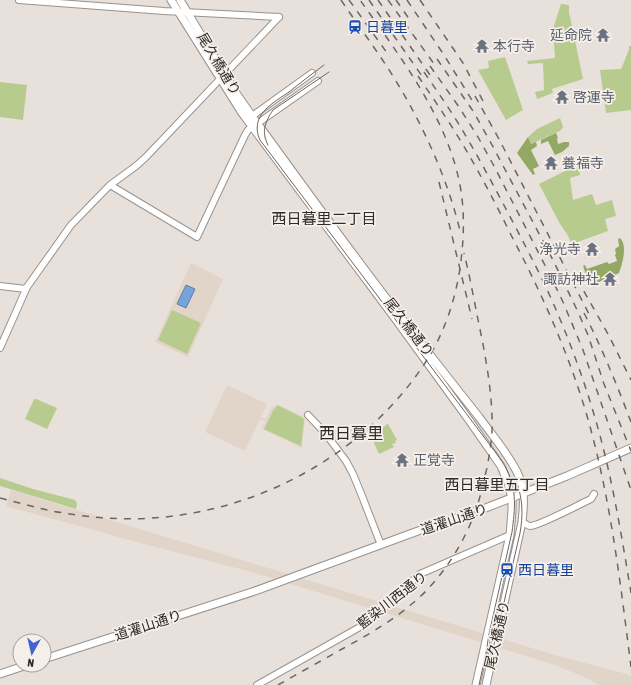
<svg xmlns="http://www.w3.org/2000/svg" width="631" height="685" font-family="'Asap Condensed','Noto Sans JP',sans-serif">
<style>
.built{fill:#e1d4c9}
.green{fill:#b7cb8f}
.forest{fill:#92a863}
.water{fill:#76a3db;stroke:#607fa6}
.lines{fill:none;stroke-linecap:round;stroke-linejoin:round}
.tertiary-casing{stroke:#99928d;stroke-width:8}
.secondary-casing{stroke:#99928d;stroke-width:9}
.primary-casing{stroke:#99928d;stroke-width:9}
.tertiary{stroke:#fff;stroke-width:6}
.secondary{stroke:#fff;stroke-width:7}
.primary{stroke:#fff;stroke-width:7}
.tram{stroke:#6b6663;stroke-width:1}
.rail{stroke:#6b6663;stroke-width:1.5;stroke-dasharray:7 7;stroke-linecap:butt}
.labels{text-anchor:middle;stroke-width:3.5;stroke-linejoin:round;paint-order:stroke}
.transit-label{font-size:14px;fill:#164399;stroke:#f6efe9;text-anchor:start}
.worship-label{font-size:14px;fill:#5b616d;stroke:#f6efe9;text-anchor:start}
.street-label{font-size:14px;fill:#2e2b29;stroke:#f6efe9}
.neighbourhood-label{font-size:15px;fill:#2e2b29;stroke:#f6efe9}
.quarter-label{font-size:16px;fill:#2e2b29;stroke:#f6efe9}
</style>
<rect width="100%" height="100%" fill="#e8e1db"/>
<path class="built" d="M191 263 223 279 188 357 155 342Z
M227 385 267 404 261 417 266 419 272 406 275 407 277 404 304 417 305 419 302 448 262 429 265 421 260 419 245 451 205 432Z
M11 490 558 656 627 674 631 676V685H599L582 676 555 665 248 571 121 538 99 531 75 525 6 506Z"/>
<path class="green" d="M561 4 569 5V12L583 79 552 89 553 93 537 99 535 92 544 90 543 63 528 64 527 61 555 58 553 29Z
M629 46H631V110L606 113 600 70 621 69 629 50Z
M505 57 523 110 506 120 478 70 489 68 488 61Z
M0 82 27 85 23 120 0 117Z
M560 118 563 127 560 131 531 144 528 137 537 129Z
M576 161 580 175 570 178 573 200 592 194 596 205 612 200 616 216 605 219 608 231 572 244 567 234 560 224 539 184 567 170 566 165Z
M172 310 201 323 187 354 158 340Z
M34 399H36L57 408 47 429 25 419Z
M277 405 303 418 304 420 301 446 264 429 274 409H275Z
M387 424H388L397 440 395 441 396 443 392 444 394 447 379 454 373 441V437Z
M0 478 33 489 75 500 77 503 76 509 0 486Z"/>
<path class="forest" d="M556 133 558 138H557L558 144 564 142H569V146L562 152 555 155 548 141 541 144V140Z
M528 137 531 144 536 142 537 146 531 150 539 166 533 169 535 174 533 175 517 153Z
M620 238C628 245 622 265 619 273L600 282 598 285 594 287 589 283 583 266 585 265 587 269 607 262 609 264 617 261 615 255 616 254 615 249 619 246 618 239Z"/>
<path class="water" d="M186 285 195 289 186 308 177 304Z"/>
<g class="lines">
<defs>
<path id="tertiary" d="M19 0 164 11 279 17
M252 120V116L312 73
M110 185 197 237 245 135 248 130 318 81
M0 286 26 289
M0 348 27 287 71 225 110 185 136 166 146 157 279 17
M308 415 326 434 346 461 353 474 362 496 381 545
M522 522C525 523 528 526 530 526 539 526 580 504 591 499L594 494
M257 685 367 623 420 574 510 535"/>
<path id="secondary" d="M44 659 255 591 418 531 483 509 567 476 631 448
M0 674 27 665"/>
<path id="primary" d="M171 0 242 113 394 317 469 420 501 466 508 483 512 498V510L510 535 476 685
M180 0 236 93 252 116C304 187 356 260 410 329 433 359 456 388 479 417 492 435 507 452 517 472 525 488 524 504 522 522L486 685"/>
</defs>
<use href="#tertiary" class="tertiary-casing"/>
<use href="#secondary" class="secondary-casing"/>
<use href="#primary" class="primary-casing"/>
<use href="#tertiary" class="tertiary"/>
<use href="#secondary" class="secondary"/>
<use href="#primary" class="primary"/>
<path class="tram" d="M324 65C312 74 300 83 289 92 279 99 264 107 259 119 256 126 257 134 260 140L496 453C500 459 504 464 507 470 517 491 515 509 512 532L489 634 486 653 479 685
M268 145C261 132 265 122 273 110L329 72
M490 659 496 637 520 533C523 516 523 500 517 483"/>
<path class="rail" d="M341 0C359 27 379 53 396 81 424 127 449 182 461 235
M349 0 390 57
M369 0 424 79
M378 0 430 75
M388 0 437 68
M396 0 412 23
M407 0 444 55 475 105
M420 0 463 63 483 101
M437 59 473 111 491 143 553 260 578 312 588 335 604 384 631 451
M430 66 459 107 478 137 494 166 551 277 563 302 583 350 631 490
M424 72C439 94 454 115 467 138 484 167 499 196 515 226 527 249 539 272 550 296 572 345 590 396 603 447 615 495 623 544 631 593
M418 76C433 98 448 120 462 143 479 172 495 202 510 233 540 290 566 347 585 409 610 493 620 580 631 667
M475 96 499 139 590 316
M439 182 472 319
M577 279 608 334 631 380
M584 313C602 348 617 385 631 422
M0 498C21 503 42 510 64 513 105 520 146 521 187 514 280 499 370 445 423 366 443 337 455 302 460 268 464 240 465 212 460 185 447 117 399 55 360 0
M278 685C299 673 321 661 342 649 366 636 391 622 413 603 443 578 468 538 479 500 482 490 484 479 487 468 490 451 493 434 492 417 491 383 484 348 477 315 473 294 469 273 464 253"/>
</g>
<defs>
<symbol id="station-bare" viewBox="-9 -9 18 18"><path d="M-3-6H3Q5-6 5-4V2Q5 4 3 4L4.5 6H3L1.5 4h-3L-3 6H-4.5L-3 4Q-5 4-5 2V-4Q-5-6-3-6ZM-3.5-4v3h7v-3ZM-3.5 1v1.5H-2V1ZM2 1v1.5H3.5V1Z" fill="#1a4fb4" stroke="#f6efe9" stroke-width="2.5" paint-order="stroke"/></symbol>
<symbol id="temple-bare" viewBox="-9 -9 18 18"><path d="M0-6L5-2H3V0L6.5 2.5H4V6H1.5V3h-3V6H-4V2.5H-6.5L-3 0V-2H-5Z" fill="#6b7280" stroke="#f6efe9" stroke-width="2.5" paint-order="stroke"/></symbol>
</defs>
<g fill-rule="evenodd">
<use href="#station-bare" x="345" y="17" width="20" height="20"/>
<use href="#temple-bare" x="593" y="25" width="20" height="20"/>
<use href="#temple-bare" x="472" y="36" width="20" height="20"/>
<use href="#temple-bare" x="552" y="87" width="20" height="20"/>
<use href="#temple-bare" x="541" y="153" width="20" height="20"/>
<use href="#temple-bare" x="582" y="239" width="20" height="20"/>
<use href="#temple-bare" x="600" y="269" width="20" height="20"/>
<use href="#temple-bare" x="392" y="450" width="20" height="20"/>
<use href="#station-bare" x="497" y="560" width="20" height="20"/>
</g>
<g class="labels">
<g class="transit-label">
<text x="366" y="32">日暮里</text>
<text x="518" y="575">西日暮里</text>
</g>
<g class="worship-label">
<text x="592" y="40" text-anchor="end">延命院</text>
<text x="493" y="51">本行寺</text>
<text x="573" y="102">啓運寺</text>
<text x="562" y="168">養福寺</text>
<text x="581" y="254" text-anchor="end">浄光寺</text>
<text x="599" y="284" text-anchor="end">諏訪神社</text>
<text x="413" y="465">正覚寺</text>
</g>
<g class="street-label">
<text transform="translate(219 64) rotate(59)" y="5">尾久橋通り</text>
<text transform="translate(409 327) rotate(52)" y="5">尾久橋通り</text>
<text transform="translate(454 519) rotate(-19)" y="5">道灌山通り</text>
<text transform="translate(392 600) rotate(-38)" y="5">藍染川西通り</text>
<text transform="translate(148 625) rotate(-18)" y="5">道灌山通り</text>
<text transform="translate(497 635) rotate(-77)" y="5">尾久橋通り</text>
</g>
<g class="neighbourhood-label">
<text x="324" y="224">西日暮里二丁目</text>
<text x="497" y="490">西日暮里五丁目</text>
</g>
<g class="quarter-label">
<text x="351" y="439">西日暮里</text>
</g>
</g>
<g transform="translate(32 653) rotate(188)"><circle r="19" fill="#f6efe9" stroke="#a6a19c"/>
<path d="M0-3L7 15L0 10L-7 15Z" fill="#4361d4"/>
<text y="-6" font-size="11" font-weight="bold" text-anchor="middle" fill="#2e2b29">N</text>
</g>
</svg>
